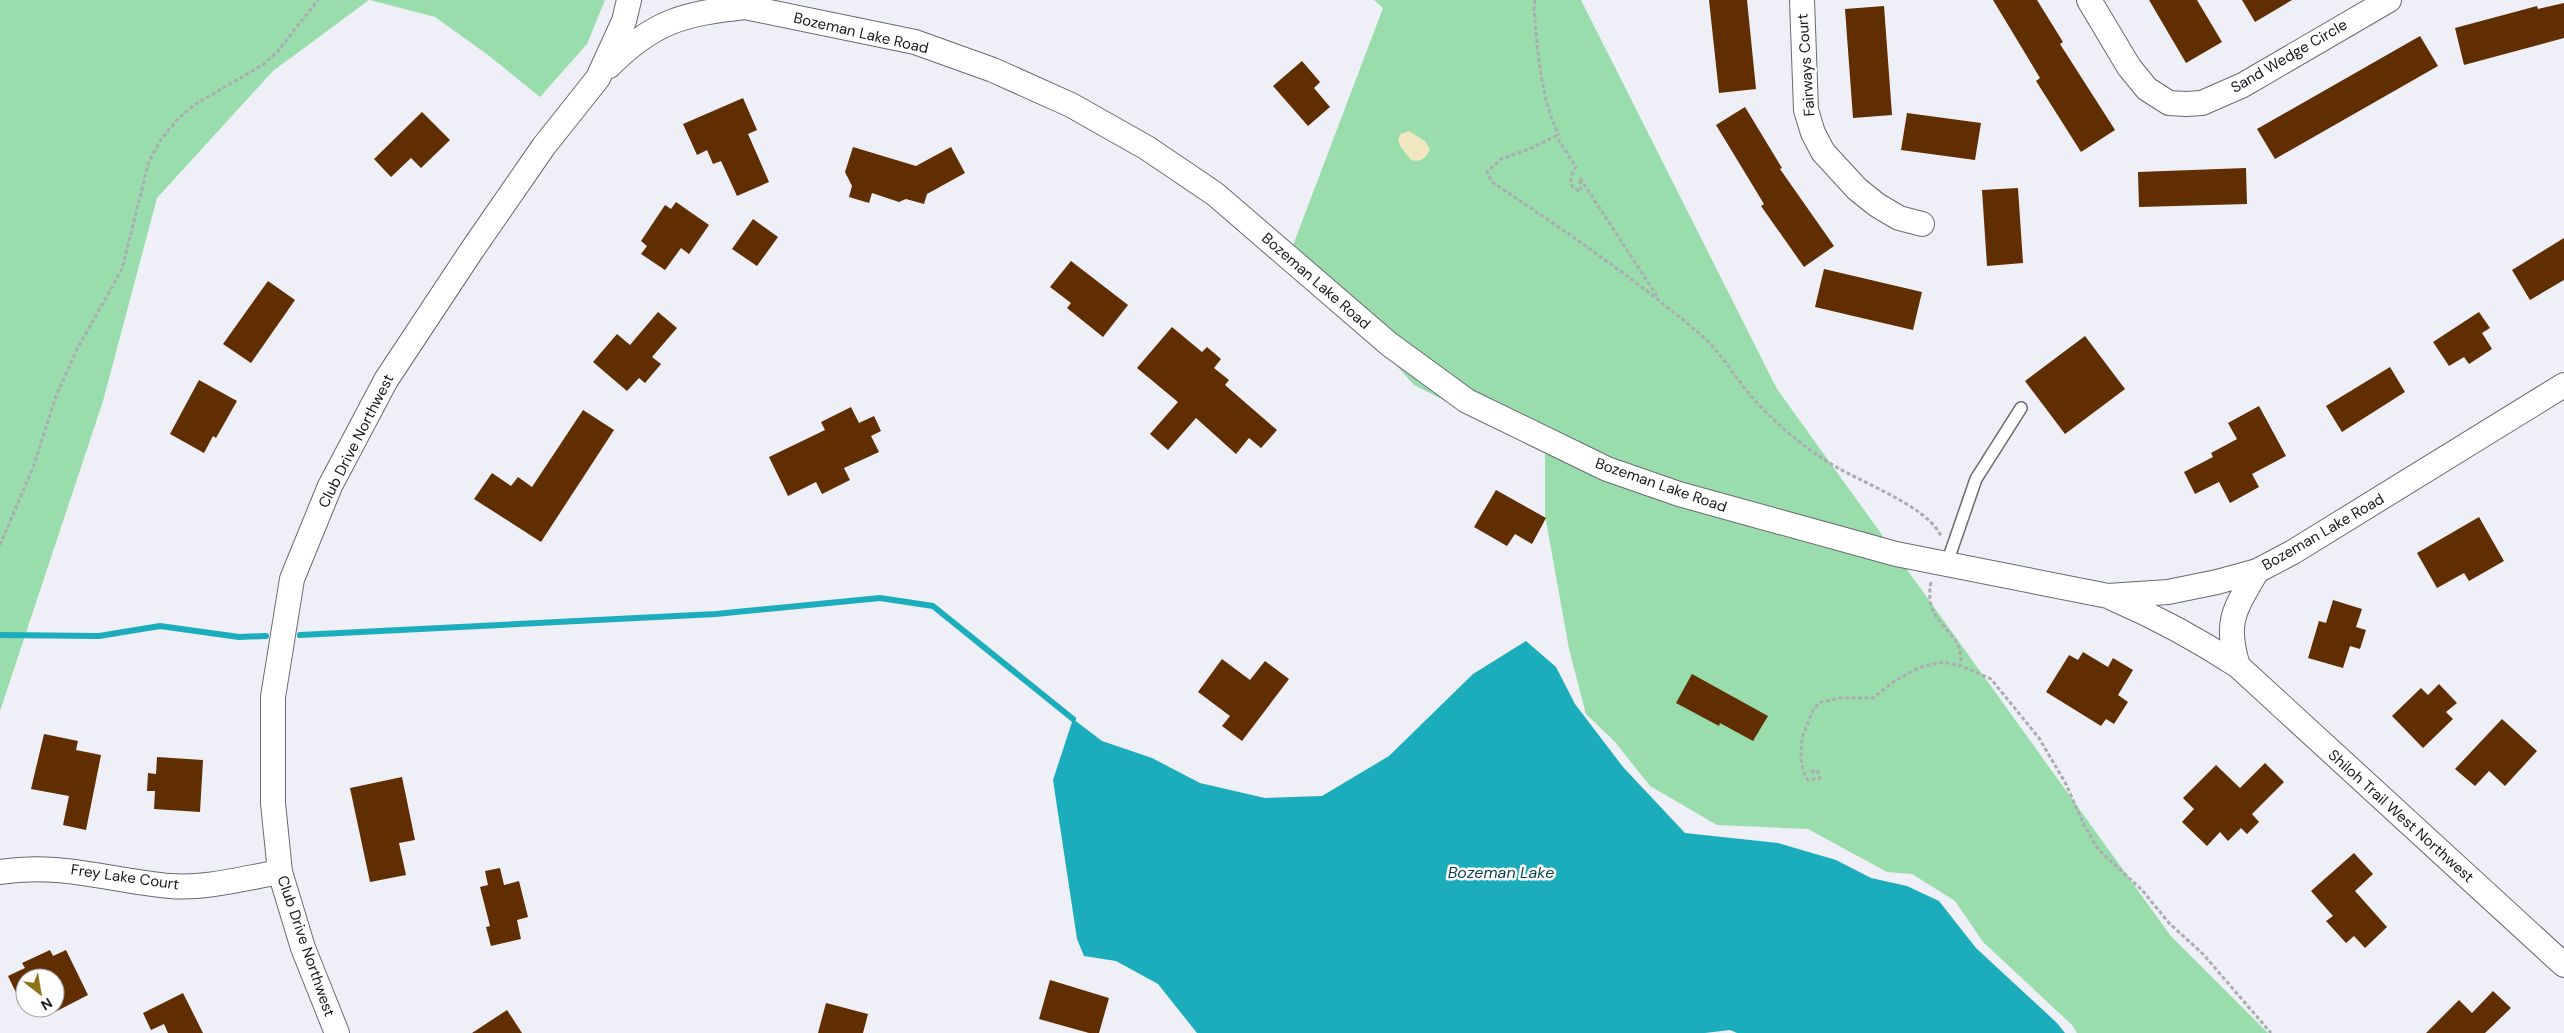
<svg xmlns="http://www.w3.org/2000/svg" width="2564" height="1033" font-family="'DM Sans',sans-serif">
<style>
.green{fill:#99ddad}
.sand{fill:#f0e7c1}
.water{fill:#1cadbc}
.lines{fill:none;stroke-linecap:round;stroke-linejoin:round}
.stream{stroke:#1cadbc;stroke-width:6}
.building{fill:#602e00}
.lane-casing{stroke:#696a71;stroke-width:14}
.street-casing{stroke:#696a71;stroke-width:26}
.path{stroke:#ababb1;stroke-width:3;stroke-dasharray:4 2.5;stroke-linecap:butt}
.lane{stroke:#fff;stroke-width:11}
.street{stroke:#fff;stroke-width:24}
.labels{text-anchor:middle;stroke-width:5;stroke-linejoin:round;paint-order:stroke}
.street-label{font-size:15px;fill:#18181b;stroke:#fff}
.water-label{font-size:16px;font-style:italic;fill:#0b454c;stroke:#fff}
</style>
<rect width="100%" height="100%" fill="#efeff7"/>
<path class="green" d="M0 0H369L273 71 157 198 103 401 0 711Z
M370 0H605L587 44 540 97 488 55 435 17Z
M1374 0H1581L1777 389 2170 935 2268 1033H2077L2072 1025 1983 942 1955 901 1912 874 1887 872 1808 829 1717 825 1650 786 1615 742 1586 714 1569 649 1545 515V451L1414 385 1292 248 1383 8Z"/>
<path class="sand" d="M1409 131 1425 141 1430 149C1427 157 1421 163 1411 160L1400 146 1398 139 1401 134Z"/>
<path class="water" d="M1526 641 1556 667 1575 704 1623 767 1685 833 1778 843 1836 860 1871 878 1907 886 1939 901 1976 948 2057 1023 2065 1033H1737L1730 1030 1705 1033H1197L1158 984 1116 961 1084 956 1077 939 1053 780 1073 719 1102 741 1152 758 1200 783 1265 798 1322 796 1389 756 1473 674Z"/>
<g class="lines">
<path class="stream" d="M0 635 99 636 160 626 239 637 266 636
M300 635 716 614 880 598 933 606 1073 719"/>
</g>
<path class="building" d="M1709 0H1747L1756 89 1719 93Z
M1993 0H2037L2063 42 2060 44 2115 130 2081 152 2036 81 2040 78Z
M2149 0H2197L2222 42 2186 63Z
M2242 0H2292L2255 22Z
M2564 3V38L2464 65 2455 28 2537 6 2538 9Z
M1884 6 1892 115 1853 118 1845 9Z
M2420 36 2438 66 2275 159 2257 129Z
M1302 61 1320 82 1314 88 1330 107 1308 126 1273 86Z
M743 98 757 130 748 134 769 182 737 196 721 161 713 164 707 150 697 155 683 124Z
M1745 107 1782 168 1780 169 1834 246 1804 267 1761 206 1764 204 1716 125Z
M422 112 450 140 421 168 411 158 391 177 374 159Z
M1907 113 1981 123 1975 160 1901 150Z
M853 147 916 166 951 147 965 173 927 194 924 204 906 199 899 202 872 193 869 203 849 197 852 186 845 172Z
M2246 168 2247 204 2139 207 2138 172Z
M2018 188 2023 263 1987 266 1982 190Z
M676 202 709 225 689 254 681 248 665 270 641 254 647 246 641 241 665 205 671 209Z
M753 219 778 237 757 266 732 249Z
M2564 238V280L2530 300 2512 270Z
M1071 261 1128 305 1103 337 1067 308 1071 303 1050 287Z
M1824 269 1922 292 1913 330 1815 307Z
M268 281 295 300 251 363 223 344Z
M658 312 677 328 652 357 661 364 645 383 639 378 627 391 593 362 617 334 630 345Z
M2479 312 2490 328 2482 333 2492 349 2469 364 2464 357 2449 366 2433 342Z
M1172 327 1202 352 1207 347 1221 359 1214 368 1229 380 1225 385 1277 430 1261 448 1249 438 1236 454 1196 418 1168 450 1150 434 1178 402 1137 368Z
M2085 336 2125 389 2065 434 2025 381Z
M2390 367 2405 392 2342 432 2326 406Z
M199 380 237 401 216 438 213 436 204 453 170 434Z
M2259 406 2286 456 2252 474 2259 487 2230 503 2219 482 2195 494 2184 472 2213 457 2211 453 2237 439 2228 423Z
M851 407 859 423 874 416 881 431 871 436 879 452 844 468 850 480 822 494 816 482 788 496 769 457 825 430 821 422Z
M583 410 614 430 541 542 474 499 492 473 511 486 518 477 532 487Z
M1496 490 1546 518 1532 544 1515 534 1507 546 1474 527Z
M2479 517 2504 561 2469 581 2464 573 2437 588 2417 553Z
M2333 600 2362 609 2356 627 2366 630 2360 649 2350 646 2343 668 2308 658 2319 621 2326 623Z
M2083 652 2108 667 2113 658 2133 670 2118 695 2128 702 2114 724 2106 719 2101 726 2046 692 2069 655 2078 660Z
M1222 659 1250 680 1265 661 1289 679 1242 741 1222 726 1230 716 1198 692Z
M1692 674 1768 716 1753 741 1720 723 1719 726 1676 703Z
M2439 684 2457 703 2446 712 2453 719 2423 748 2392 716 2421 688 2428 695Z
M2502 719 2537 751 2505 786 2489 771 2475 786 2455 769Z
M44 734 78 741 76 750 101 755 86 830 63 825 69 796 31 789Z
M157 757 203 760 200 812 154 809 155 791H147L148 773 156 774Z
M2265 763 2284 782 2252 814 2259 822 2247 834 2241 828 2228 841 2220 832 2207 846 2182 822 2194 809 2183 798 2216 765 2240 788Z
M402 777 415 840 399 843 406 875 370 882 350 788Z
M2354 853 2373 874 2355 891 2387 927 2365 948 2354 936 2346 943 2326 921 2333 916 2311 891Z
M500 868 504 885 519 881 528 917 517 920 521 939 491 946 486 927 490 926 480 887 488 885 485 871Z
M50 950 53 956 66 950 88 995 55 1012 53 1008H55V978H25L23 1007 8 976 25 968 22 963Z
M1050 980 1109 998 1099 1033H1089L1039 1019Z
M2493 991 2511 1008 2485 1033H2426L2459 1000 2472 1013Z
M183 993 203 1033H168L164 1024 151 1030 143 1013Z
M826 1003 868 1014 863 1033H818Z
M507 1010 522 1033H472Z"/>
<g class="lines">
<defs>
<path id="lane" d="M1947 563 1976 479 2021 408"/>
<path id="street" d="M734 0 745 7 915 42 993 70 1071 105 1147 148 1215 194 1389 344 1467 401 1607 469 1679 494 1896 554 2108 596 2168 592 2217 582 2257 571 2293 552 2564 385
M1802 0 1806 110 1813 133 1823 152 1857 189 1877 205 1899 218 1922 224
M2089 0 2129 67 2147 89 2169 103 2186 104 2202 103 2243 85 2389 0
M609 66C654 21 683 14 745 7
M2112 598C2156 617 2197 639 2238 666L2564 965
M2238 666C2224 621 2235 609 2257 571
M0 872C59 862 112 881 170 886 206 889 245 878 280 872
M337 1033 303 948 280 872 273 803V697L292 579 330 486 386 380 472 250 544 146 598 78 624 21 629 0"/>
</defs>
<use href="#lane" class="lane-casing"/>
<use href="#street" class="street-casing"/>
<path class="path" d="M1535 0 1534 10C1538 51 1540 97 1559 135
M1657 296 1580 178 1581 191 1574 189C1568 181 1571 175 1576 167L1556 136 1529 149 1501 159 1487 172 1492 182C1564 230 1634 278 1700 334 1720 351 1734 376 1751 396 1771 419 1799 444 1825 460 1855 481 1926 504 1941 536
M0 545 34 465 56 396 76 351 122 269 149 161 162 138 177 120 194 105 264 64 278 51 318 0
M1931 582C1922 628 1963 626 1961 664
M1811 772 1817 770 1820 778 1808 780 1803 771 1801 757 1802 738 1813 710 1820 702 1841 698H1873L1896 680 1921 667 1943 662 1962 666 1991 679 2039 738 2066 784 2083 823 2098 849 2142 890 2169 923 2203 954 2271 1033"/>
<use href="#lane" class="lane"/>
<use href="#street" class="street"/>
</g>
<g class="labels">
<g class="street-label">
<text transform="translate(861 33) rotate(13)" y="5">Bozeman Lake Road</text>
<text transform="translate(2289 56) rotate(-30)" y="5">Sand Wedge Circle</text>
<text transform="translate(1806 65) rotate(-94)" y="5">Fairways Court</text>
<text transform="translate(1316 281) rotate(41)" y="5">Bozeman Lake Road</text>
<text transform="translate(356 441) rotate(-63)" y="5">Club Drive Northwest</text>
<text transform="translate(1661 485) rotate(19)" y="5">Bozeman Lake Road</text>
<text transform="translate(2323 532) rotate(-30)" y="5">Bozeman Lake Road</text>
<text transform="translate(2401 816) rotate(42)" y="5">Shiloh Trail West Northwest</text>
<text transform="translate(125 877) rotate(8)" y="5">Frey Lake Court</text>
<text transform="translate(306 946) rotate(71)" y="5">Club Drive Northwest</text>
</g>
<g class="water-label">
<text x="1501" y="878">Bozeman Lake</text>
</g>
</g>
<g transform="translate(40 993) rotate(149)"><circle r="24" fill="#ffffff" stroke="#a3a3a4"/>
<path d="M0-4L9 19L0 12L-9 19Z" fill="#8e7216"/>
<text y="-8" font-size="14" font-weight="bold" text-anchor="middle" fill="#18181b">N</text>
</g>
</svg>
